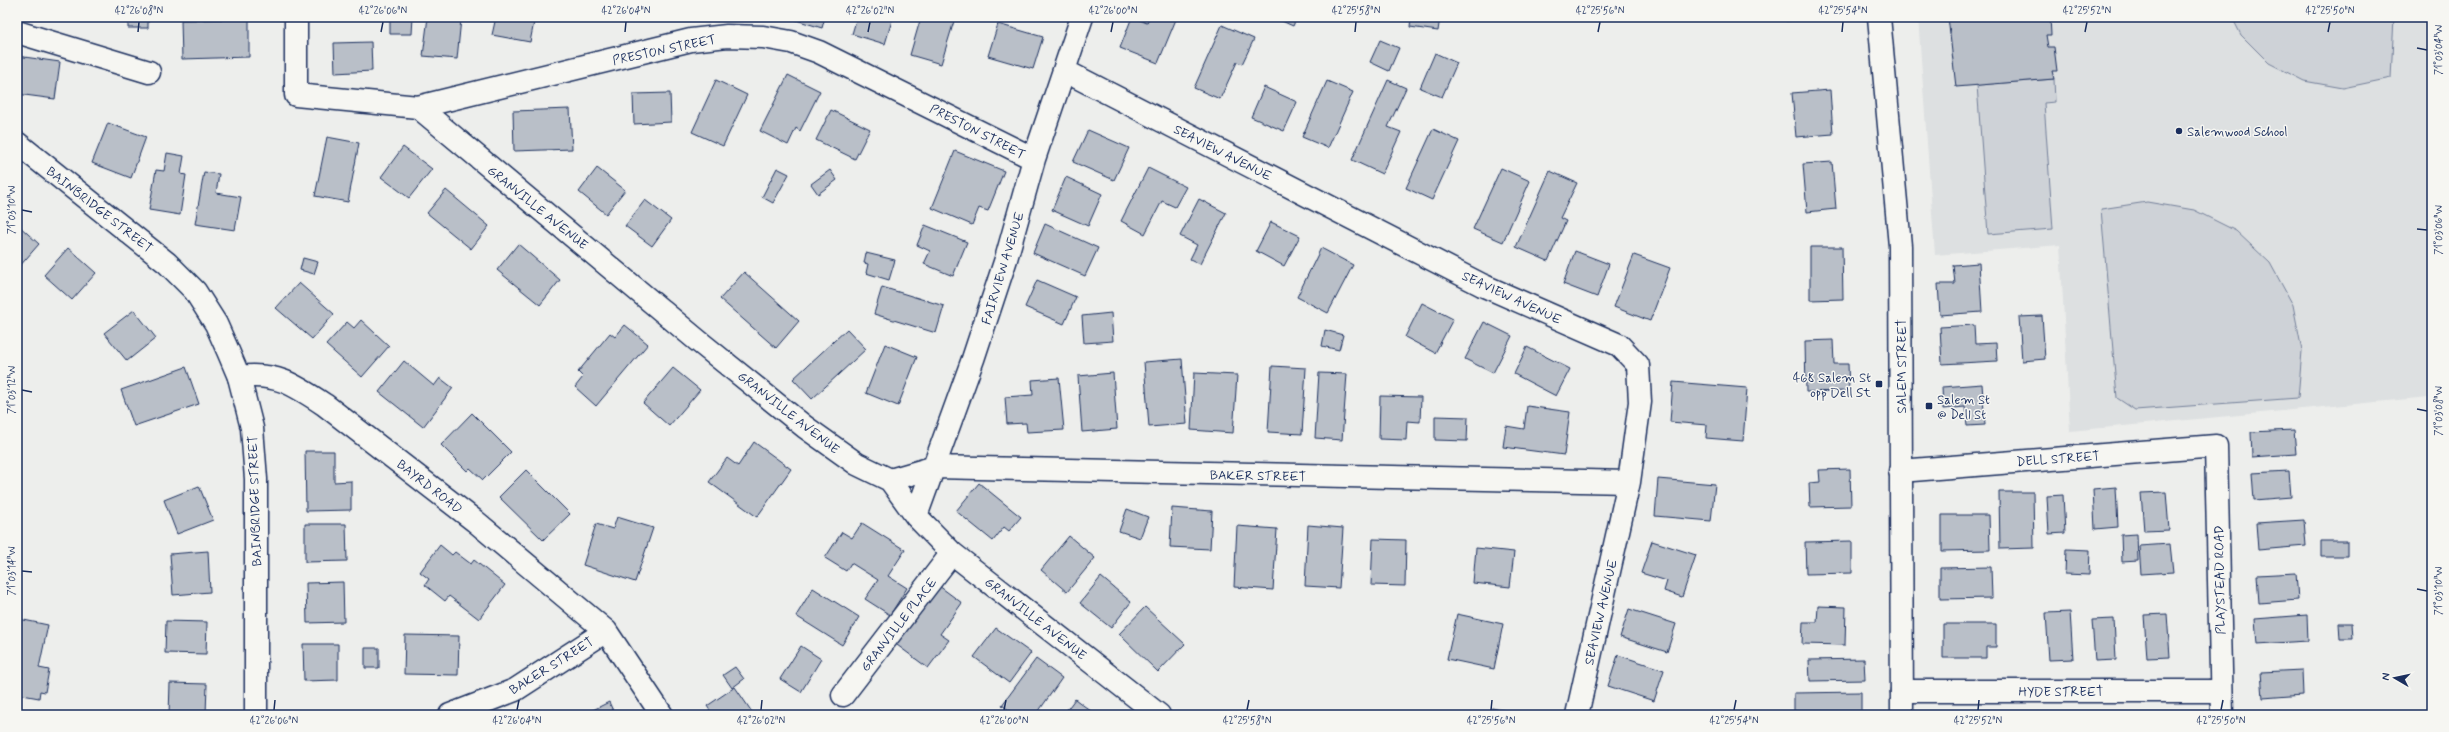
<svg xmlns="http://www.w3.org/2000/svg" width="2449" height="732" font-family="Mynerve,sans-serif">
<style>
.built{fill:#dde0e1}
.green{fill:#ced2d7;stroke:#74809a}
.building{fill:#b9bfc8;stroke:#1b2f5e}
.lines{fill:none;stroke-linecap:round;stroke-linejoin:round}
.minor-casing{stroke:#1b2f5e;stroke-width:25}
.tertiary-casing{stroke:#1b2f5e;stroke-width:25}
.secondary-casing{stroke:#1b2f5e;stroke-width:25}
.minor{stroke:#f6f6f2;stroke-width:22}
.tertiary{stroke:#f6f6f2;stroke-width:22}
.secondary{stroke:#f6f6f2;stroke-width:22}
.ticks{fill:none;stroke:#1b2f5e;stroke-width:1.5}
.poi-dot{fill:#1b2f5e;stroke:#f6f6f2;stroke-width:1.5}
.labels{text-anchor:middle;stroke-width:3;stroke-linejoin:round;paint-order:stroke}
.street-label{font-size:13px;fill:#1b2f5e;stroke:#f6f6f2}
.poi-label{font-size:13px;fill:#1b2f5e;stroke:#f6f6f2;text-anchor:start}
.neatline{fill:none;stroke:#1b2f5e;stroke-width:1.5}
.ticks-label{font-size:10px;text-anchor:middle;fill:#1b2f5e}
</style>
<rect width="100%" height="100%" fill="#edeeec"/>
<filter id="ink" filterUnits="userSpaceOnUse"><feTurbulence type="fractalNoise" baseFrequency=".025" numOctaves="2"/><feDisplacementMap in="SourceGraphic" scale="8" xChannelSelector="R" yChannelSelector="G"/><feConvolveMatrix kernelMatrix="1 2 1 2 8 2 1 2 1" color-interpolation-filters="sRGB"/></filter>
<g filter="url(#ink)">
<path class="built" d="M1918 17H2432V330L2429 397 2070 431 2060 245 1935 255Z"/>
<path class="green" d="M2232 17H2394L2391 78 2343 88 2304 81 2269 63 2241 35Z
M2054 79 2055 102 2044 103 2053 229 1988 234 1977 85Z
M2147 202 2194 210 2236 231 2270 263 2293 305 2302 351 2298 398 2135 410 2117 398 2101 209Z"/>
<path class="building" d="M128 17H148V28H128Z
M390 17H413L412 34H390Z
M428 17 461 19 457 59 423 56Z
M496 17H535L530 42 492 35Z
M574 17H591L590 21Z
M797 17H825L822 28 796 20Z
M857 17H893L885 44 852 34Z
M921 17H939L954 21 941 64 910 55Z
M1132 17 1147 23 1149 17H1177L1158 63 1120 48Z
M1273 17H1297L1293 26Z
M1411 17H1440L1438 31 1410 27Z
M1786 17H1826L1786 21Z
M1948 17H2050L2051 35H2046L2048 47H2054L2057 71H2052L2054 79 1956 87Z
M249 19V57L182 59 181 20Z
M998 24 1043 37 1033 69 988 56Z
M1222 25 1254 39 1242 64 1237 62 1220 99 1194 88Z
M1380 40 1399 48 1389 71 1370 62Z
M371 42 372 71 335 73 334 43Z
M1435 53 1457 63 1442 97 1420 88Z
M17 56 60 62 55 99 17 94Z
M788 75 820 91 800 131 796 128 788 145 760 131Z
M716 80 747 95 723 146 692 132Z
M1388 80 1406 88 1388 127 1401 132 1382 174 1352 160Z
M1327 81 1353 92 1328 148 1302 137Z
M1264 87 1297 102 1284 131 1251 117Z
M1830 90 1833 134 1796 137 1792 93Z
M670 93 671 122 634 124 633 94Z
M570 109 572 149 514 151 513 111Z
M831 110 870 129 855 159 816 140Z
M108 123 146 137 131 178 92 163Z
M1433 129 1459 141 1432 200 1406 188Z
M1088 130 1129 148 1114 180 1073 162Z
M327 137 359 143 348 202 315 196Z
M403 147 432 169 409 198 381 177Z
M955 151 1004 171 988 211 979 208 972 225 932 208Z
M167 153 184 156 181 174 186 175 180 215 149 210 156 170 164 171Z
M1832 162 1836 209 1807 212 1803 164Z
M597 168 625 190 606 214 579 192Z
M777 168 789 174 773 203 762 197Z
M1148 168 1186 187 1175 207 1162 201 1145 234 1121 221Z
M1501 168 1530 181 1503 242 1473 229Z
M830 170 837 180 818 194 811 184Z
M1550 171 1577 183 1560 218 1566 221 1548 261 1516 247Z
M204 172 219 174 216 193 241 197 235 230 195 224Z
M1066 177 1102 194 1088 226 1052 210Z
M446 190 489 226 471 249 427 213Z
M1199 199 1226 213 1200 264 1190 259 1197 245 1180 236Z
M645 200 671 220 652 246 625 226Z
M1271 222 1300 236 1284 266 1256 251Z
M17 224 39 244 19 267 17 266Z
M1045 224 1098 248 1085 276 1033 253Z
M925 225 967 242 953 276 924 264 930 251 917 245Z
M518 244 560 280 540 305 497 270Z
M1810 247H1842L1843 299 1810 300Z
M68 248 96 273 72 300 44 275Z
M1321 248 1353 265 1328 313 1297 297Z
M1575 251 1609 264 1597 297 1563 284Z
M866 253 895 260 889 280 866 273 868 264 864 263Z
M1634 255 1670 268 1650 321 1614 307Z
M303 258 318 262 314 274 300 270Z
M1979 263 1982 312 1940 315 1938 284H1955L1953 265Z
M744 272 799 321 776 348 720 299Z
M1037 280 1076 297 1064 324 1025 307Z
M299 283 334 314 312 339 276 308Z
M882 287 944 306 936 333 874 314Z
M1422 303 1453 319 1435 353 1405 337Z
M134 310 156 338 127 361 104 333Z
M1111 313 1113 341 1084 343 1082 316Z
M2042 316 2045 359 2022 361 2019 317Z
M361 320 389 346 362 377 326 345 347 322 354 328Z
M1484 322 1512 336 1493 373 1465 359Z
M625 325 648 344 596 406 575 387 583 377 578 372 610 333 615 337Z
M1974 325 1975 344 1996 343 1997 361 1942 364 1940 327Z
M847 329 866 349 812 399 793 379Z
M1325 330 1343 335 1339 350 1322 346Z
M1833 340 1834 364H1848L1849 391 1806 392 1805 341Z
M885 344 917 357 898 406 866 393Z
M1527 347 1570 369 1556 396 1514 374Z
M1182 359 1187 424 1149 427 1144 362Z
M404 361 434 386 440 378 453 388 423 427 379 392Z
M1272 366 1306 368 1302 434 1268 432Z
M186 367 199 404 134 426 121 390Z
M673 368 700 390 669 426 643 403Z
M1113 373 1117 429 1082 432 1078 376Z
M1194 373 1237 375 1233 433 1191 430Z
M1319 373 1347 374 1342 440 1315 438Z
M1059 378 1064 430 1027 432 1026 423 1007 424 1005 397 1033 395 1032 380Z
M1673 382 1747 388 1743 441 1706 438 1707 425 1670 422Z
M1982 384 1985 425 1967 426 1965 407 1943 409 1942 387Z
M1380 396 1421 397 1420 422 1407 421 1406 440 1379 439Z
M1527 406 1570 412 1564 455 1503 447 1506 426 1524 429Z
M472 413 511 452 483 480 470 468 467 471 441 445Z
M1435 416 1468 417 1467 441 1435 440Z
M2294 430 2296 454 2252 457 2251 432Z
M754 442 791 469 757 517 709 482 727 458 738 466Z
M305 451H334V482L351 481V510L306 511Z
M1850 469 1851 506 1810 507 1809 483 1820 482 1819 470Z
M526 470 570 514 543 540 499 497Z
M2289 471 2291 497 2254 500 2252 473Z
M1658 479 1715 484 1711 521 1655 516Z
M979 483 1021 517 1009 531 1004 527 993 541 956 511Z
M199 486 213 520 177 534 164 500Z
M2116 487 2118 527 2095 529 2093 489Z
M1999 492H2033L2034 548 2000 549Z
M2166 492 2169 530 2144 531 2141 493Z
M2063 495 2065 533 2049 534 2047 496Z
M1172 508 1212 511 1210 549 1170 547Z
M1127 509 1148 517 1140 538 1119 531Z
M1942 515H1989L1990 550 1942 551Z
M617 517 653 528 635 582 583 565 596 524 613 529Z
M2304 520 2306 546 2258 550 2256 523Z
M862 523 905 550 888 576 907 588 890 615 865 599 878 580 851 563 846 571 825 558 842 532 852 538Z
M305 524H346L347 561 305 562Z
M1308 525 1343 528 1339 588 1305 586Z
M1237 526 1277 529 1273 590 1234 587Z
M2137 534 2138 561 2122 562 2121 535Z
M1069 536 1095 558 1067 592 1041 570Z
M1373 539 1406 540 1405 586 1371 585Z
M1652 541 1696 555 1682 597 1664 591 1667 581 1641 573Z
M1852 541V573L1806 574 1805 542Z
M2321 541H2347V556H2321Z
M2170 544 2173 572 2141 574 2139 546Z
M440 545 452 555 455 552 471 564 474 560 505 585 479 619 449 596 445 601 425 585 429 579 420 572Z
M1476 548 1514 552 1510 587 1473 583Z
M2066 549 2090 550 2089 575 2065 574Z
M208 551 210 592 173 595 170 554Z
M1991 567 1992 598 1940 599V568Z
M2296 573 2298 600 2259 603 2257 575Z
M1101 577 1131 602 1111 628 1080 603Z
M343 582 344 622 307 623 306 583Z
M935 583 962 603 940 634 949 640 928 668 893 642Z
M813 588 859 617 842 645 796 616Z
M1818 606 1846 607 1845 645 1802 644 1803 622H1817Z
M1145 607 1185 644 1158 672 1119 634Z
M1629 609 1676 624 1667 652 1620 637Z
M17 612H21L19 619 48 625 39 668 49 670 45 692 40 691 39 698 17 694Z
M2070 612 2073 659 2049 660 2046 613Z
M1457 614 1503 624 1494 669 1447 659Z
M2167 614 2170 657 2147 658 2144 615Z
M2307 615 2308 641 2257 644 2255 619Z
M2114 619 2116 660 2095 661 2092 620Z
M166 621 207 622 206 654 165 653Z
M2339 623H2352L2353 639H2340Z
M1943 624H1996V647H1986V658H1943Z
M996 628 1031 653 1009 683 974 657Z
M405 635 459 636 458 675 404 674Z
M303 644H338V680L304 681Z
M801 646 821 659 801 692 780 679Z
M365 648H379V668H365Z
M1618 655 1664 670 1654 701 1608 686Z
M1036 659 1062 678 1036 715H1016L1002 705Z
M1864 659 1865 680 1810 681 1809 660Z
M735 667 744 679 732 688 723 675Z
M2302 670 2303 695 2263 698 2261 672Z
M170 683 207 684 206 715H169Z
M735 687 754 715H713L707 706Z
M1861 692V715H1794V693Z
M1075 699 1096 715H1063Z
M609 702 615 715H583Z
M1492 708 1527 715H1491Z"/>
<g class="lines">
<defs>
<path id="minor" d="M296 17V95L418 107 691 40 727 36 763 37 791 42 819 52 1034 159
M17 32 149 72
M1065 71 1482 285 1619 345 1638 365 1640 402 1629 482 1577 715
M418 107 697 340 805 427 857 464 890 480 916 516 952 553 1159 715
M239 377C276 372 295 385 325 405L475 521 606 631 662 715
M1900 471 2216 446 2222 715
M890 480 935 467 1629 482
M916 516 973 359 1006 259 1034 159 1082 17
M1902 691H2220
M843 695 952 553
M450 715 515 690 606 631"/>
<path id="tertiary" d="M17 143 167 263 195 291 216 324 228 351 239 377 252 428 256 479V715"/>
<path id="secondary" d="M1879 17 1900 246 1902 715"/>
</defs>
<use href="#minor" class="minor-casing"/>
<use href="#tertiary" class="tertiary-casing"/>
<use href="#secondary" class="secondary-casing"/>
<use href="#minor" class="minor"/>
<use href="#tertiary" class="tertiary"/>
<use href="#secondary" class="secondary"/>
</g>
</g>
<path class="ticks" d="M138 32 139 22M381 32 383 22M625 32 626 22M868 32 870 22M1111 32 1113 22M1355 32 1356 22M1598 32 1600 22M1842 32 1843 22M2085 32 2087 22M2328 32 2330 22M2417 48 2427 50M22 210 32 212M2417 229 2427 230M22 390 32 392M2417 409 2427 411M22 571 32 572M2417 589 2427 591M274 710 275 700M517 710 519 700M761 710 762 700M1004 710 1006 700M1247 710 1249 700M1491 710 1492 700M1734 710 1736 700M1978 710 1979 700M2221 710 2223 700"/>
<g class="poi-dot">
<circle cx="2179" cy="131" r="4"/>
<rect x="1875" y="380" width="8" height="8" rx="2"/>
<rect x="1925" y="402" width="8" height="8" rx="2"/>
</g>
<g class="labels">
<g class="street-label">
<text transform="translate(664 49) rotate(-12)" y="5">PRESTON STREET</text>
<text transform="translate(978 131) rotate(27)" y="5">PRESTON STREET</text>
<text transform="translate(1223 152) rotate(27)" y="5">SEAVIEW AVENUE</text>
<text transform="translate(538 207) rotate(39)" y="5">GRANVILLE AVENUE</text>
<text transform="translate(100 209) rotate(38)" y="5">BAINBRIDGE STREET</text>
<text transform="translate(1002 268) rotate(-73)" y="5">FAIRVIEW AVENUE</text>
<text transform="translate(1512 297) rotate(25)" y="5">SEAVIEW AVENUE</text>
<text transform="translate(1901 366) rotate(-90)" y="5">SALEM STREET</text>
<text transform="translate(789 412) rotate(38)" y="5">GRANVILLE AVENUE</text>
<text transform="translate(2058 458) rotate(-4)" y="5">DELL STREET</text>
<text transform="translate(1258 475) rotate(1)" y="5">BAKER STREET</text>
<text transform="translate(430 486) rotate(38)" y="5">BAYRD ROAD</text>
<text transform="translate(254 501) rotate(-92)" y="5">BAINBRIDGE STREET</text>
<text transform="translate(2219 580) rotate(-91)" y="5">PLAYSTEAD ROAD</text>
<text transform="translate(1600 612) rotate(-77)" y="5">SEAVIEW AVENUE</text>
<text transform="translate(1036 618) rotate(38)" y="5">GRANVILLE AVENUE</text>
<text transform="translate(898 624) rotate(-52)" y="5">GRANVILLE PLACE</text>
<text transform="translate(551 665) rotate(-32)" y="5">BAKER STREET</text>
<text x="2061" y="696">HYDE STREET</text>
</g>
<g class="poi-label">
<text x="2187" y="136">Salemwood School</text>
<text x="1871" y="382" text-anchor="end">468 Salem St<tspan x="1871" dy="15">opp Dell St</tspan></text>
<text x="1937" y="404">Salem St<tspan x="1937" dy="15">@ Dell St</tspan></text>
</g>
</g>
<rect width="2449" height="732" fill="none" stroke="#f6f6f2" stroke-width="44"/>
<g transform="translate(2395 678) rotate(279)" stroke="#f6f6f2" stroke-width="3" paint-order="stroke">
<path d="M0-3L7 15L0 10L-7 15Z" fill="#1b2f5e"/>
<text y="-6" font-size="11" font-weight="bold" text-anchor="middle" fill="#1b2f5e">N</text>
</g>
<rect x="22" y="22" width="2405" height="688" class="neatline"/>
<g class="ticks-label">
<text x="139" y="14">42°26'08"N</text>
<text x="383" y="14">42°26'06"N</text>
<text x="626" y="14">42°26'04"N</text>
<text x="870" y="14">42°26'02"N</text>
<text x="1113" y="14">42°26'00"N</text>
<text x="1356" y="14">42°25'58"N</text>
<text x="1600" y="14">42°25'56"N</text>
<text x="1843" y="14">42°25'54"N</text>
<text x="2087" y="14">42°25'52"N</text>
<text x="2330" y="14">42°25'50"N</text>
<text transform="translate(2438 50) rotate(-90)" y="4">71°03'04"W</text>
<text transform="translate(11 210) rotate(-90)" y="4">71°03'10"W</text>
<text transform="translate(2438 230) rotate(-90)" y="4">71°03'06"W</text>
<text transform="translate(11 390) rotate(-90)" y="4">71°03'12"W</text>
<text transform="translate(2438 411) rotate(-90)" y="4">71°03'08"W</text>
<text transform="translate(11 571) rotate(-90)" y="4">71°03'14"W</text>
<text transform="translate(2438 591) rotate(-90)" y="4">71°03'10"W</text>
<text x="274" y="724">42°26'06"N</text>
<text x="517" y="724">42°26'04"N</text>
<text x="761" y="724">42°26'02"N</text>
<text x="1004" y="724">42°26'00"N</text>
<text x="1247" y="724">42°25'58"N</text>
<text x="1491" y="724">42°25'56"N</text>
<text x="1734" y="724">42°25'54"N</text>
<text x="1978" y="724">42°25'52"N</text>
<text x="2221" y="724">42°25'50"N</text>
</g>
</svg>
